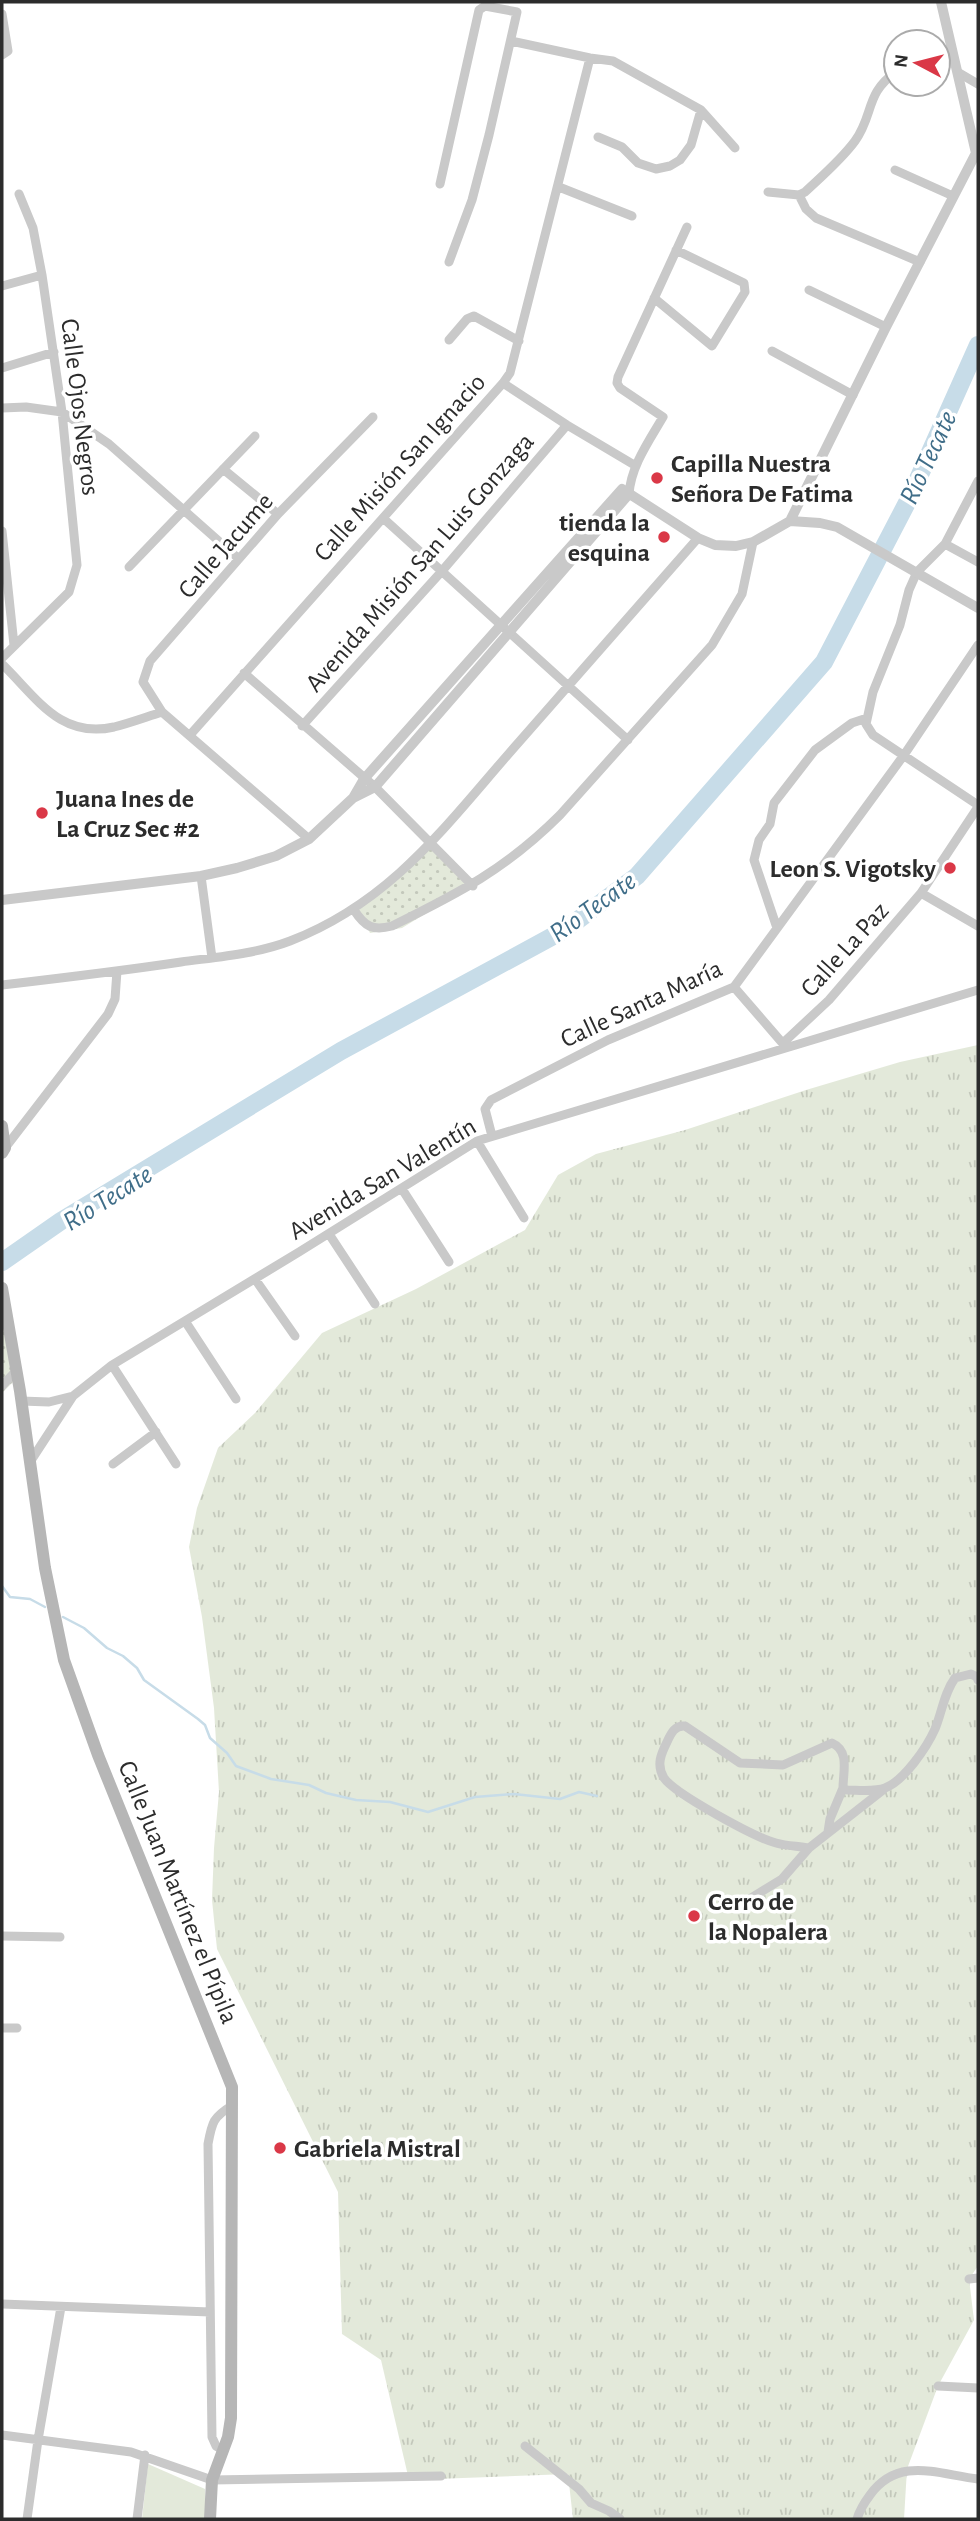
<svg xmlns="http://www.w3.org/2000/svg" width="980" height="2521" font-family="'Alegreya Sans',sans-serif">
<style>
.grass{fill:url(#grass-tufts)}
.park{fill:url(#park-dots)}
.garden{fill:#e3e9da}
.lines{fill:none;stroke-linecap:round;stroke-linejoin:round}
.stream{stroke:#c7dce8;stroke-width:2.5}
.river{stroke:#c7dce8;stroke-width:18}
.minor{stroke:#c9c9c9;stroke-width:9}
.tertiary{stroke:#c9c9c9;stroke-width:10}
.secondary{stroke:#b6b6b6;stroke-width:12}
.poi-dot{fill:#da3847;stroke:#fff;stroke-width:2.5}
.labels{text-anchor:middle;stroke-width:7;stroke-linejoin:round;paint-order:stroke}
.street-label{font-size:26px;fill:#2c2c2c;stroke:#fff}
.poi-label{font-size:26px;font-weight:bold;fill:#2c2c2c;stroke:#fff;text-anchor:start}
.water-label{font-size:28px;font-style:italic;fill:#406e89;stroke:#fff}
</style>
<defs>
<pattern id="grass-tufts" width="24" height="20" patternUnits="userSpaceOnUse" patternTransform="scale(1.75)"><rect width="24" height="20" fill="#e3e9da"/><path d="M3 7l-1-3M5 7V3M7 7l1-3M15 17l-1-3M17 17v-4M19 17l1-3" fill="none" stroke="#c3c8bb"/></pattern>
<pattern id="park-dots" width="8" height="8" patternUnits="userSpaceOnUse" patternTransform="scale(1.75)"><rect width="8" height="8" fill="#e3e9da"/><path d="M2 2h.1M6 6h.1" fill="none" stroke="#c3c8bb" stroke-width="1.8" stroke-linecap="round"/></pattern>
</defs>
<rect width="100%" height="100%" fill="#fff"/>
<path class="grass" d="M978 1045V2266L969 2279 974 2320 938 2386 907 2469 904 2519H573L568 2474 409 2480 381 2360 342 2334 338 2192 217 1949 212 1900 214 1848 219 1792 214 1708 202 1617 189 1547 197 1508 218 1448 255 1413 322 1333 416 1289 525 1230 558 1175 596 1154 685 1130 806 1090 900 1062Z"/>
<path class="park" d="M432 844 474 884 402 928 370 933 358 909Z
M2 1321 17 1378 2 1393Z"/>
<path class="garden" d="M148 2464 205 2489V2519H142Z"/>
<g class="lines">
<path class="stream" d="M2 1586 10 1597 30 1599 45 1607
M63 1617 84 1628 107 1648 123 1656 137 1668 144 1680 198 1719 205 1725 210 1738 227 1753 236 1766 271 1779 309 1785 326 1793 356 1800 390 1802 428 1812 475 1797 514 1794 560 1799 579 1792 597 1796"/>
<path class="river" d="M2 1262 61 1221 341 1051 566 929 637 876 824 662 910 497 978 345"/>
<path class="minor" d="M2 14 8 51 2 55
M511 41 590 58 613 61 701 110 735 148
M959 73 978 84
M598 137 622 147 638 163 656 169 670 166 680 160 691 145 701 110
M895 170 953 196
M440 184 479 10 485 6 517 12 489 135 472 200 449 262
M559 187 632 216
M768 192 799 195 805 192C822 176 841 160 855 141 874 115 865 93 896 72
M799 195 806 209 816 218 920 262
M2 286 42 275
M809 290 886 327
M654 298 712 346 745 292 744 283 676 250
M449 340 467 319 474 316 519 341
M772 351 853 395
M2 368 54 352
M503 383 567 425 636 466
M2 408 26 407 62 412 109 444 239 559
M223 469 278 514
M978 481 945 544 917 572 909 590 900 625 873 692 866 724 873 735 978 805
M629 494C631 466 649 441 663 417L620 388 617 383 618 377 687 227
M383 518 628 740
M2 531 14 645
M945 544 978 562
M129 567 255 436
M2 658 69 592 77 565 62 412 42 275 33 228 19 194
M2 664C37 698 60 739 114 727 130 723 146 717 162 712L309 839
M244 673 375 787 473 886
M162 712 143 682 150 661 278 514 373 417
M302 726 442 571 567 425
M190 735 503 383 510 373 590 58
M201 876 212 958
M921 893 978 926
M354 910C365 927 373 931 392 926 459 893 506 869 560 815L712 645 742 594 753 542
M777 928 754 860 759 840 770 824 774 803 815 750 852 723 867 718
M2 985C62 978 121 971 181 962 217 957 256 954 290 941 394 901 448 822 519 742 579 674 638 606 698 538
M734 987 785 1046
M783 1043 829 1000 921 893 978 807
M492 1136 485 1109 491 1100 608 1040 734 987 904 755 978 645
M477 1141 524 1218
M5 1148 108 1014 115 999 117 971
M402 1189 449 1262
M329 1234 375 1304
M255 1279 295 1336
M185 1321 236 1399
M112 1365 176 1464
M2 1386 16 1371
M21 1401 49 1402 73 1396
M30 1462 73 1396 112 1365 299 1252 477 1141 978 990
M113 1464 156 1432
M828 1832 830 1819 843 1788
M809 1848C798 1846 787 1846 776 1843 756 1838 675 1794 664 1778 656 1765 661 1754 667 1742 671 1733 675 1725 685 1726L740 1763 783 1765 832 1743C850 1751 843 1772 843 1788L847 1790C858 1790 875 1792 885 1788 904 1781 927 1747 935 1729 942 1712 944 1693 955 1678L971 1674 977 1677 978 1680
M738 1906 782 1879 809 1848 883 1790
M2 1936 60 1937
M2 2028H17
M969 2279 978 2278
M2 2304 210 2312
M938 2386 978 2388
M2 2435 131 2452 212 2480 441 2476
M525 2446 579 2489 591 2503 609 2511 620 2519
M223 2450 216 2446 212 2437 208 2144C212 2122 213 2117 233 2105
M27 2519 38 2440 61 2307
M137 2519 145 2455
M857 2519C860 2509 864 2503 870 2495 898 2456 937 2474 978 2479"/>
<path class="tertiary" d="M790 521 886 327 976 153 941 2
M353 798 364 779 622 489 698 538 715 545 736 546 753 542 790 521 820 523 837 527 978 608
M2 900 201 876 237 868 276 856 309 839 353 798 375 787 629 494"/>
<path class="secondary" d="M2 1126 5 1148 2 1153
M2 1288 20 1391 45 1568 64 1660 98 1755 232 2087 231 2418 228 2437 212 2480 210 2519"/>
</g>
<g class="poi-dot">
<circle cx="657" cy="478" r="7"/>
<circle cx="664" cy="537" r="7"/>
<circle cx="42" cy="813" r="7"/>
<circle cx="950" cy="868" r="7"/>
<circle cx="694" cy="1916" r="7"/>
<circle cx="280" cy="2148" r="7"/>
</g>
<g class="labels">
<g class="street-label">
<text transform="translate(81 407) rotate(83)" y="9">Calle Ojos Negros</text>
<text transform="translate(399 467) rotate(-48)" y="9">Calle Misión San Ignacio</text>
<text transform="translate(225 545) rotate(-49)" y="9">Calle Jacume</text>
<text transform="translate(419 562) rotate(-49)" y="9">Avenida Misión San Luis Gonzaga</text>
<text transform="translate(844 949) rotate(-48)" y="9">Calle La Paz</text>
<text transform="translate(641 1003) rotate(-25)" y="9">Calle Santa María</text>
<text transform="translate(382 1178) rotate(-31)" y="9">Avenida San Valentín</text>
<text transform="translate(179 1892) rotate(68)" y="9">Calle Juan Martínez el Pípila</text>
</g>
<g class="poi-label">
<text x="671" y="472">Capilla Nuestra<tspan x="671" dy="30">Señora De Fatima</tspan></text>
<text x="650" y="531" text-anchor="end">tienda la<tspan x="650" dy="30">esquina</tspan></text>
<text x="56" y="807">Juana Ines de<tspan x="56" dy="30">La Cruz Sec #2</tspan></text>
<text x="936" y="877" text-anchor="end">Leon S. Vigotsky</text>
<text x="708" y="1910">Cerro de<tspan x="708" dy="30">la Nopalera</tspan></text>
<text x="294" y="2157">Gabriela Mistral</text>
</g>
<g class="water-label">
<text transform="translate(927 457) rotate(-65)" y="10">Río Tecate</text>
<text transform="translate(592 906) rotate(-36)" y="10">Río Tecate</text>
<text transform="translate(107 1197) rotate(-32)" y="10">Río Tecate</text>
</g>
</g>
<rect width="980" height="2521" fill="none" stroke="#2c2c2c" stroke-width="7"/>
<g transform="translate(917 63) rotate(277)"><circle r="33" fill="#ffffff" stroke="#ababab" stroke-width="2"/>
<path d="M0-5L12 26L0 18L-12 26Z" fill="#da3847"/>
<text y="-10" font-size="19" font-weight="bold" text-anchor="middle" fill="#2c2c2c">N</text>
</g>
</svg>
